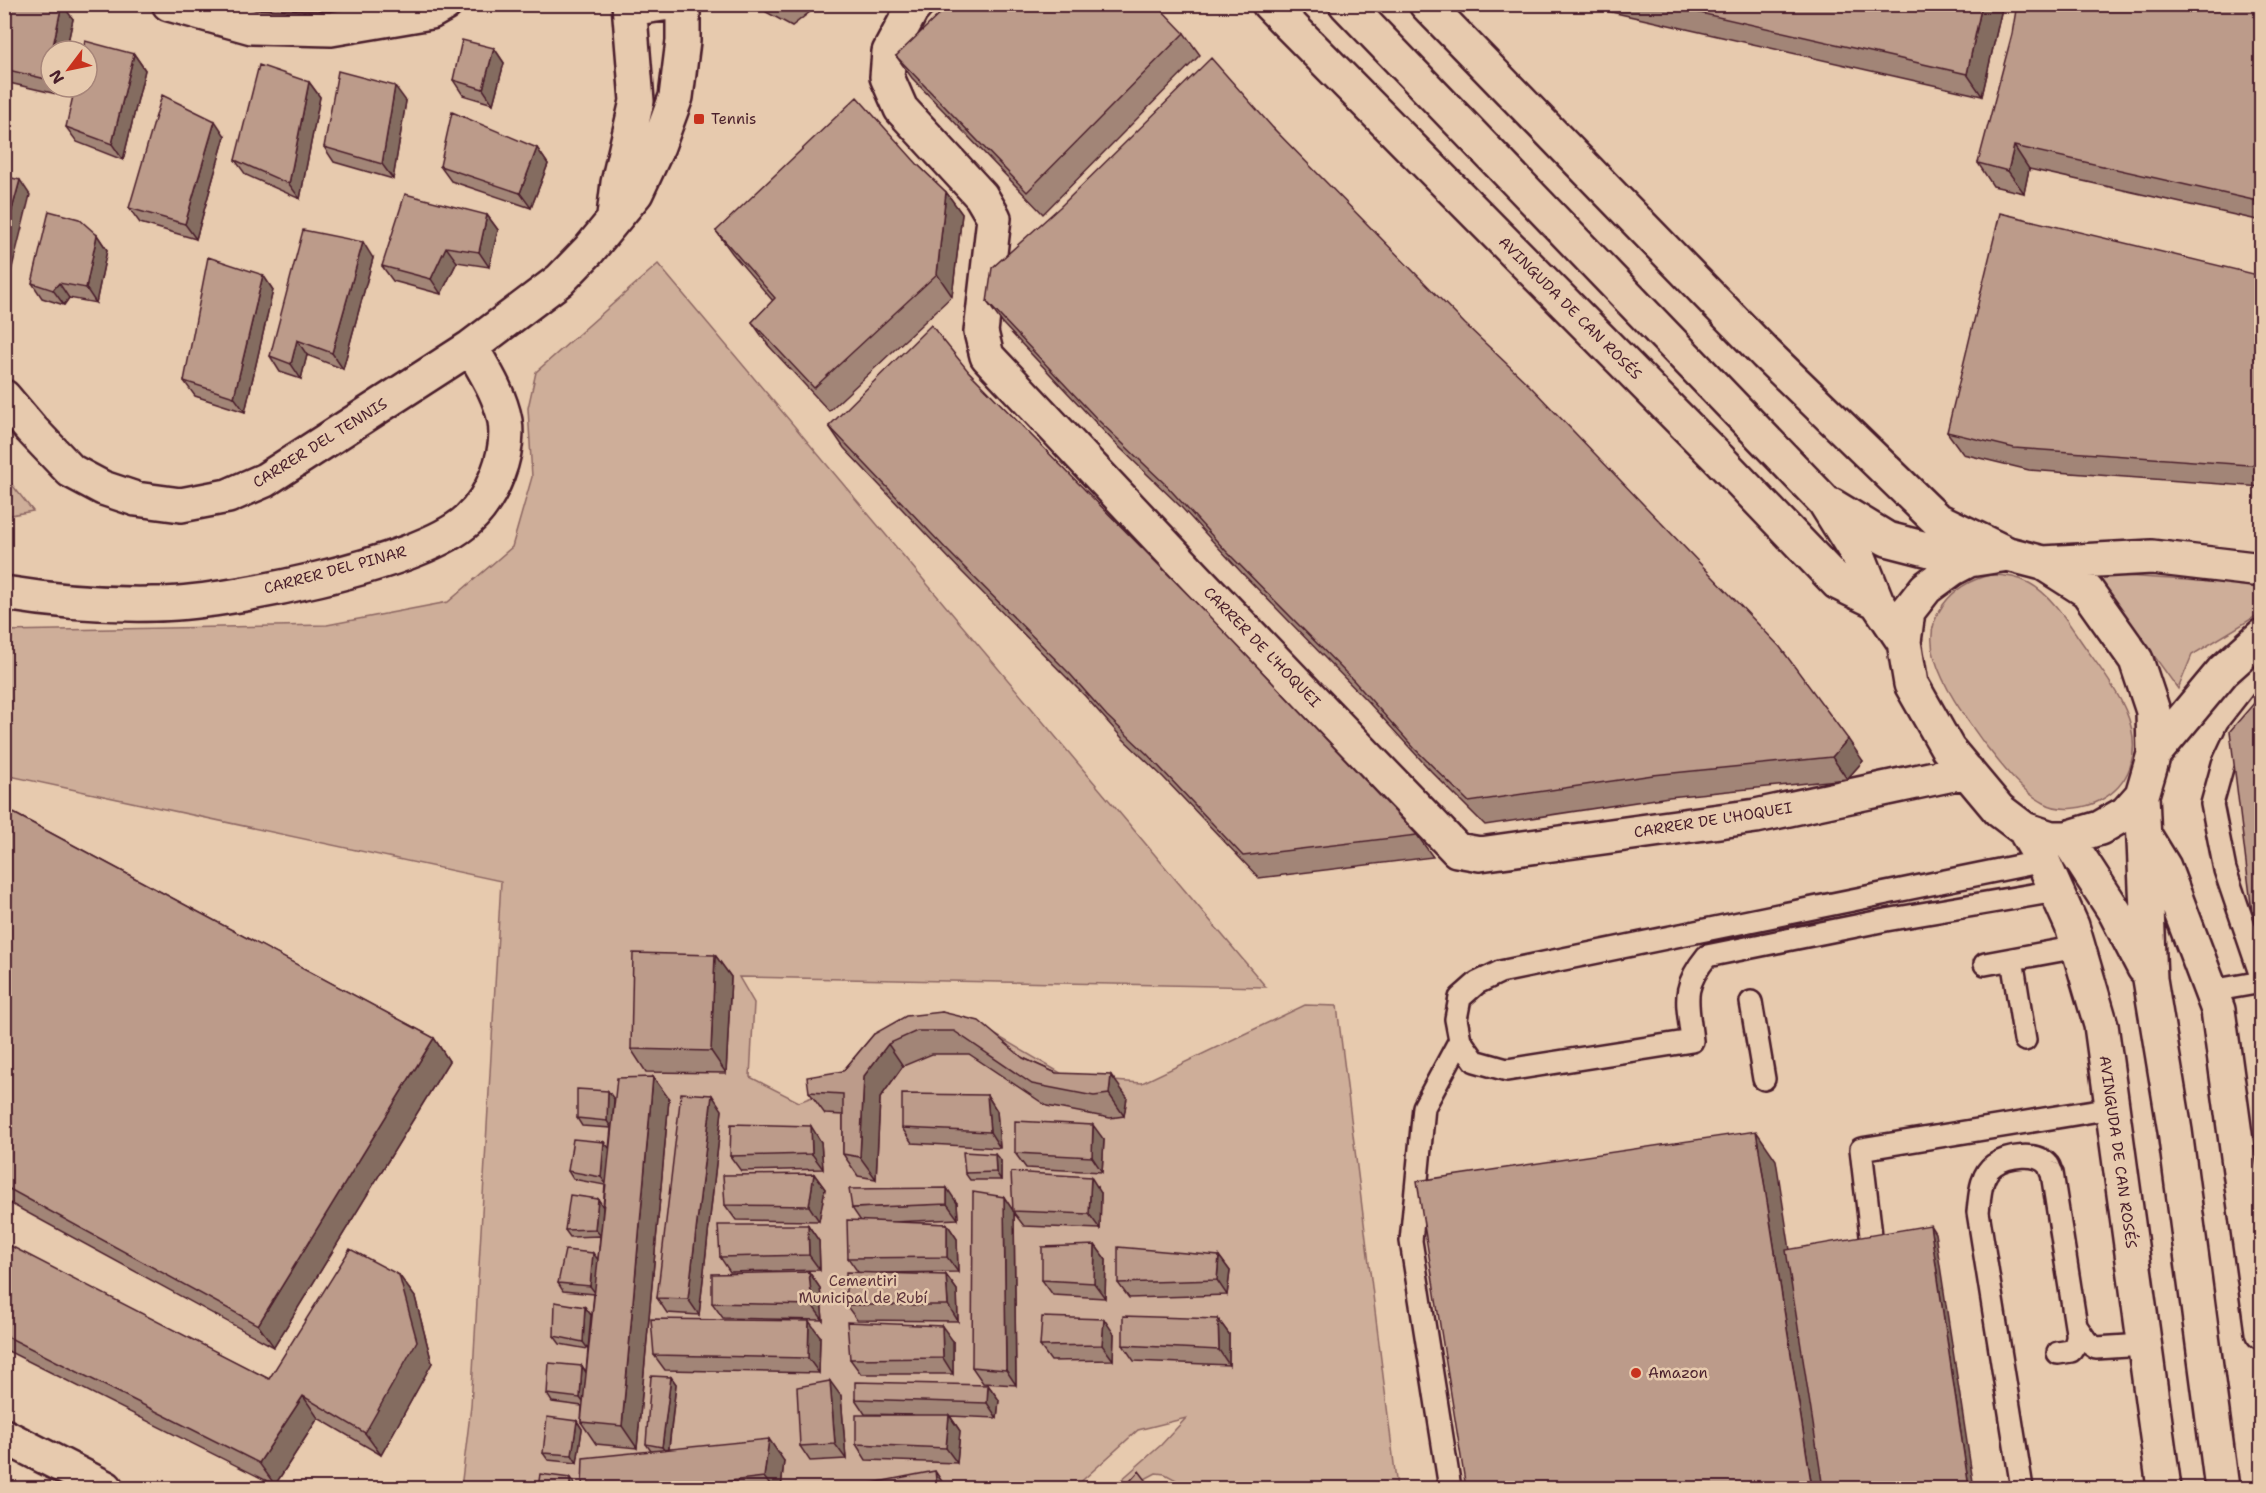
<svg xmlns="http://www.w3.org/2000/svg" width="2266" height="1493" font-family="'Shantell Sans',sans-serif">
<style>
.green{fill:#ceae99;stroke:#8c6662;stroke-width:1.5}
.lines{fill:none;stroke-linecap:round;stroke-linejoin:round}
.lane-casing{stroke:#4a1f2b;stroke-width:26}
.street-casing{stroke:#4a1f2b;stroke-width:38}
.lane{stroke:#e7caae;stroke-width:21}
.street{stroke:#e7caae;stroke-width:33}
.wall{fill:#a28577;stroke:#4a1f2b;stroke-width:1.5}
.shaded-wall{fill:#846c61;stroke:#4a1f2b;stroke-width:1.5}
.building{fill:#bc9b8a;stroke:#4a1f2b;stroke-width:1.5}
.poi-dot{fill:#c8321e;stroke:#e7caae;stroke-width:2}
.labels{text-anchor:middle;stroke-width:5;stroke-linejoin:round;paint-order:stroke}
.poi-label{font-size:15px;fill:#4a1f2b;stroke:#e7caae;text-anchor:start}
.street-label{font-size:15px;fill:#4a1f2b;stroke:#e7caae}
.park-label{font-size:15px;fill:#5e343c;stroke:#e7caae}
</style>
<rect width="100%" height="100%" fill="#e7caae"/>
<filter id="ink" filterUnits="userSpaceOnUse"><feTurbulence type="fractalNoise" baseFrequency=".0167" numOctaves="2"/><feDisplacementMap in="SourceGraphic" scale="12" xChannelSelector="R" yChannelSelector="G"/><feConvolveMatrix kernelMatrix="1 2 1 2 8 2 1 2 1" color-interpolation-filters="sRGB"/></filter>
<g filter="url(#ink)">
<path class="green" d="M658 264 1266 987 739 977 754 1003 750 1077 799 1102 860 1079 940 1029 994 1034 1069 1078 1142 1083 1305 1005 1337 1006 1397 1488H1186L1180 1482 1165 1474 1156 1473 1128 1488H1112L1161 1445 1186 1418 1138 1430 1074 1488H461L471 1406 501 881 5 775 4 631 327 625 448 602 512 547 532 477 528 408 536 372Z
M4 476H5L33 511 5 516Z
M2095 574 2261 585V613L2192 655 2178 689Z
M1990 575C2004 575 2017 576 2029 583 2052 595 2069 624 2083 644 2108 680 2145 721 2130 767 2125 781 2114 793 2101 800 2085 809 2060 812 2044 803 2019 790 2000 763 1983 742 1965 717 1944 689 1935 659 1922 618 1951 584 1990 575Z"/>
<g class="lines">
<defs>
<path id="lane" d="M2262 702 2237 734 2223 764 2212 804 2225 870 2262 979
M2043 861 1500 972 1477 983 1460 998 1456 1019 1460 1040 1475 1061 1507 1070 1692 1041C1688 1002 1680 989 1707 956L1886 920 2056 891
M2012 959 2025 1040
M1985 964 2078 947
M2211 991 2262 982
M1751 1002 1764 1079
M1872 1244 1861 1149 2112 1108
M2058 1353 2071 1351C2078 1342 2078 1336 2076 1326
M1450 1488 1411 1241 1424 1107 1460 1040
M2022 1488 1978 1212C1980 1196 1980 1175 1994 1165 2007 1156 2037 1151 2048 1165 2049 1165 2051 1173 2052 1173L2076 1326 2087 1342 2096 1348 2144 1345"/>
<path id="street" d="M169 4 252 27 331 29 431 12 445 4
M635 4 643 7 663 4
M917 4 911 11 889 52 887 77 901 109 981 196 994 218 981 332 987 356 1196 578 1457 850 1480 854 1756 816 1967 771
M1269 4 1720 460 1838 583 1877 602
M1346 4 1824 501 1859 557 1877 602 1904 642
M1426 4 1766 354 1936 519 2008 554
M614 216 618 183 637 101 629 4
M4 397 31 429 71 471 103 488 136 499 181 505 228 496 265 480 471 347 560 280 589 250 636 193 658 146 676 97 683 41V4
M1831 505 1887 539 1969 560
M2008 554 2043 563 2087 591 2136 660 2153 711 2154 754 2142 795 2126 813 2100 828 2067 838H2051L2024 829 1999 810 1948 749 1911 684 1904 642 1908 611 1926 588 1952 569 1969 560Z
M2043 563 2152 557 2262 570
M4 593C53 601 105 605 154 604 223 604 419 565 468 520 492 498 510 454 505 421 500 394 484 370 471 347
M2154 754 2223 671 2262 636
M2142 795 2150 979 2175 1131 2222 1488
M2024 829 2043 861 2072 926 2101 1025 2164 1488
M2145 836 2164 867 2218 1010 2262 1332
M2067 838 2115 912 2144 968
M4 1436 106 1488"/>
</defs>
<use href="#lane" class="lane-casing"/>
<use href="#street" class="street-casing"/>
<use href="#lane" class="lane"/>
<use href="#street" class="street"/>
</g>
<path class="wall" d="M760 4H820L792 26 766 12Z
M1584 4H2003L1982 96 1585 6Z
M2262 4V221L2029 169 2024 193 1993 186 1978 163Z
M73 19 66 51H51V87H58L57 94 5 82 4 81V21Z
M1184 33 1200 55 1043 214 912 78 896 56Z
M494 48 504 63 493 104 463 95 453 80Z
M134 54 145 70 123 160 77 142 66 127Z
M309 82 320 97 300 199 246 175 235 160Z
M406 101 393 179 334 162 324 147Z
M1273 128 1863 761 1847 779 1669 797 1485 825 1431 771 1369 703 1242 573 1181 507 1114 442 1003 324 987 302Z
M225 136 196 239 140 223 129 208Z
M537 148 548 164 531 208 451 181 440 166Z
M919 166 946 192 962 214 952 296 829 411 768 345 752 322 773 301 732 253 716 231Z
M487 215 498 230 489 267 457 262 441 294 393 281 382 266Z
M97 235 107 250 96 303 69 298 64 305 42 298 32 283Z
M373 258 343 369 307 355 301 379 280 372 270 356Z
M263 275 273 290 245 412 195 396 184 381Z
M2262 276V487L2029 470 1963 454 1947 432Z
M969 372 1417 835 1433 857 1259 878 1163 777 1122 738 1085 696 962 572 844 448 829 426Z
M2262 694V927L2252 912Z
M4 808 434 1038 449 1061 274 1347 4 1200Z
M715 955 731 977 726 1073 646 1072 631 1049Z
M942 1012 1023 1058 1056 1073 1127 1097 1124 1116 1110 1118 1047 1106 969 1054H932L903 1066 880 1098 876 1179 858 1176 843 1154V1115L825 1114 809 1092 843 1071 874 1034Z
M653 1077 669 1099 637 1448 596 1444 581 1422 582 1406 552 1402 547 1394 582 1366 586 1372 588 1349 560 1344 554 1336 585 1307 591 1315 589 1346 594 1294 563 1291 558 1283 598 1259 600 1236 570 1237 565 1230 598 1199 603 1207 605 1185 573 1179 568 1171 604 1142 609 1149 611 1128 582 1126 577 1118 614 1099 613 1111Z
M987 1095 997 1111 1000 1148 912 1143 902 1128Z
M722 1110 699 1315 667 1313 657 1298Z
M1104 1140 1102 1172 1026 1168 1015 1153Z
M821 1142 823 1169 741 1171 730 1156Z
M1001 1161V1180H970L965 1173Z
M814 1174 825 1189 819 1221 736 1220 725 1205Z
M1101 1193 1100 1229 1024 1226 1014 1213 1016 1385 983 1383 972 1367 1004 1197 1013 1211Z
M957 1203 958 1219 892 1222 947 1224 957 1239 958 1272 880 1273 946 1275 957 1290 958 1321 857 1320 846 1305 858 1272 848 1258 861 1221 852 1208Z
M808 1225 819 1241 820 1270 730 1272 720 1257Z
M4 1245 269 1379 399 1275 415 1297 432 1363 381 1455 318 1418 275 1485 4 1349Z
M1095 1245 1106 1260 1105 1298 1053 1295 1042 1280Z
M1219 1256 1230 1271 1227 1295 1129 1298 1118 1283Z
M809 1272 820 1288 823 1320 723 1318 712 1303Z
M1218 1319 1229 1334V1365L1134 1361 1123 1345Z
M1114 1334 1113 1360 1051 1361 1040 1346Z
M820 1336 819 1373 665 1370 654 1355Z
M953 1341V1374H861L850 1359Z
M671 1377 676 1384 669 1449 784 1461 781 1488H582L651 1451 646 1444Z
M988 1385 999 1400 997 1418 950 1416 960 1431 957 1463 866 1460 856 1444 914 1415 865 1414 855 1399Z
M841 1396 846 1459 810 1461 800 1446Z
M577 1421 582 1429 577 1463 548 1460 543 1453Z"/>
<path class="shaded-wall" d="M62 4 73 19 66 51H52Z
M1982 4H2003L1982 96 1967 74Z
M494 48 504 63 493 104 483 89Z
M134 54 145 70 123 160 112 144Z
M51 57V86L46 79Z
M309 82 320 97 300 199 289 184Z
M395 86 406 101 393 179 382 164Z
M52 87H58L57 94Z
M215 121 225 136 196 239 185 224Z
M2014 146 2029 169 2024 193 2008 171Z
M537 148 548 164 531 208 520 193Z
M20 180 30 195 7 288 4 285V239Z
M946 192 962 214 952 296 937 274Z
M487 215 498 230 489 267 479 252Z
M97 235 107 250 96 303 86 288Z
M363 242 373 258 343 369 332 353Z
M446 247 457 262 441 294 431 279Z
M263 275 273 290 245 412 234 397Z
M59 283 69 298 64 305 53 290Z
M297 340 307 355 301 379 291 364Z
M1848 739 1863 761 1847 779 1832 757Z
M715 955 731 977 726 1073 711 1051Z
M434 1038 449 1061 274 1347 258 1325Z
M888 1044 903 1066 880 1098 876 1179 860 1157 864 1076Z
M1111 1075 1127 1097 1124 1116 1109 1094Z
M653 1077 669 1099 637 1448 622 1426Z
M608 1091 614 1099 612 1129 607 1121Z
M712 1095 722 1110 699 1315 688 1299Z
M987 1095 997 1111 1000 1148 990 1132Z
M1093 1125 1104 1140 1102 1172 1092 1157Z
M811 1126 821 1142 823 1169 812 1154Z
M1756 1131 1776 1160 1827 1488H1812Z
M604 1142 610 1149 607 1185 601 1177Z
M995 1154 1001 1161V1180L996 1172Z
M814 1174 825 1189 819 1221 809 1206Z
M1091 1177 1101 1193 1100 1229 1089 1214Z
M947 1188 957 1203 958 1219 947 1204Z
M1004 1197 1014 1212 1016 1385 1006 1370Z
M598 1199 603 1207 601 1236 595 1229Z
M947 1224 957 1239 958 1272 947 1257Z
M808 1225 819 1241 820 1270 809 1255Z
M1930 1225 1935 1233 1974 1488H1969Z
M1095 1245 1106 1260 1105 1298 1094 1283Z
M593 1253 599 1261 596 1294 590 1286Z
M1219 1256 1230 1271 1227 1295 1217 1280Z
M809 1272 820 1288 823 1320 812 1305Z
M399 1275 415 1297 432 1363 381 1455 365 1433Z
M946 1275 957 1290 958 1321 948 1305Z
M585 1307 591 1315 588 1349 583 1342Z
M1104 1319 1114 1334 1113 1360 1102 1345Z
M1218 1319 1229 1334V1365L1219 1350Z
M809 1321 820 1336 819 1373 808 1358Z
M942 1326 953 1341V1374L943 1358Z
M582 1366 587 1374 586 1406 580 1398Z
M671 1377 676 1384 668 1455 662 1447Z
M830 1381 841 1396 846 1459 835 1444Z
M988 1385 999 1400 997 1418 987 1403Z
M303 1396 318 1418 275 1485 259 1463Z
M949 1415 960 1431 957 1463 946 1448Z
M577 1421 582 1429 577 1463 572 1455Z
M769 1439 784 1461 781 1488H772L764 1477Z
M935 1471 945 1486 946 1488H937Z
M570 1478 576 1486V1488H570Z"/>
<path class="building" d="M8 4H62L52 51H51V57L46 79 4 69V21Z
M950 4H1156L1184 33 1027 192 896 56Z
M1661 4H1982L1967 74Z
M2017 4H2262V202L2014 146 2008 171 1978 163 2012 34Z
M462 40 494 48 483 89 453 80Z
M85 41 134 54 112 144 66 127 75 87H87V51H83Z
M1211 58 1273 128 1465 324 1529 385 1780 647 1848 739 1832 757 1653 775 1469 802 1415 749 1354 681 1226 551 1165 484 1098 420 987 302 992 268 1060 207Z
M259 65 309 82 289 184 235 160Z
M338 71 395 86 382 164 324 147Z
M162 95 215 121 185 224 129 208Z
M857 97 919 166 946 192 937 274 814 388 752 322 775 298 716 231Z
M452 112 537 148 520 193 440 166Z
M4 176 20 180 4 239Z
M405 194 487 215 479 252 446 247 431 279 382 266Z
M49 211 79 219 97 235 86 288 59 283 53 290 32 283Z
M2000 213 2262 276V466L2014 448 1947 432Z
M303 230 363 242 332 353 297 340 291 364 270 356Z
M208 257 263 275 234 397 184 381Z
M931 325 969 372 1209 616 1417 835 1243 856 1147 754 1107 716 1070 674 947 550 829 426Z
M2262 694V911L2252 912 2230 731Z
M4 808 434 1038 258 1325 4 1186Z
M633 953 715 955 711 1051 631 1049Z
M942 1012 979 1021 1023 1058 1056 1073 1111 1075 1109 1094 1094 1096 1032 1084 954 1031H917L888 1044 864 1076 860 1157 843 1154V1094L809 1092 807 1077 843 1071 874 1034 906 1016Z
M653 1077 622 1426 581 1422 617 1078Z
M577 1089 608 1091 607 1121 577 1118Z
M681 1093 712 1095 688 1299 657 1298Z
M902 1094 987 1095 990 1132 902 1128Z
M1015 1121 1093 1125 1092 1157 1015 1153Z
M731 1124 811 1126 812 1154 730 1156Z
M1756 1131 1812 1488H1466L1417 1181Z
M573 1139 604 1142 601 1177 568 1171Z
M963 1152 995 1154 996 1172 965 1173Z
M1011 1172 1091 1177 1089 1214 1013 1211Z
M814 1174 809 1206 725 1205 723 1175Z
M947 1188V1204L852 1208 849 1189Z
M973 1192 1004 1197 1006 1370 972 1367Z
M570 1195 598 1199 595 1229 565 1230Z
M847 1220 947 1224V1257L848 1258Z
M718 1225H808L809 1255 720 1257Z
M1930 1225 1969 1488H1823L1786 1250Z
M5 1243 269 1379 350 1249 399 1275 417 1341 365 1433 303 1396 259 1463 4 1335V1245Z
M1095 1245 1094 1283 1042 1280V1247Z
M1118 1247 1219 1256 1217 1280 1118 1283Z
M565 1250 593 1253 590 1286 558 1283Z
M809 1272 812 1305 712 1303V1274Z
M846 1272 946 1275 948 1305H846Z
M555 1302 585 1307 583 1342 554 1336Z
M1123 1316 1218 1319 1219 1350 1123 1345Z
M1042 1317 1104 1319 1102 1345 1040 1346Z
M651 1319 809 1321 808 1358 654 1355Z
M847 1322 942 1326 943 1358 850 1359Z
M549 1363 582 1366 580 1398 547 1394Z
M651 1376 671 1377 662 1447 646 1444Z
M830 1381 835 1444 800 1446 797 1387Z
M855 1382 988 1385 987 1403 855 1399Z
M856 1415H949L946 1448 856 1444Z
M547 1417 577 1421 572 1455 543 1453Z
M769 1439 764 1477 671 1488H582L583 1458Z
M935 1471 937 1488H847Z
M1139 1471 1152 1488H1124Z
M540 1474 570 1478V1488H538Z"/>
</g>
<g class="poi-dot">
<rect x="693" y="113" width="12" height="12" rx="3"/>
<circle cx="1636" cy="1373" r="6"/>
</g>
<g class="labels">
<g class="poi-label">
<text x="711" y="124">Tennis</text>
<text x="1648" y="1378">Amazon</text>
</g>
<g class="street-label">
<text transform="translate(1570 308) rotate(45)" y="5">AVINGUDA DE CAN ROSÉS</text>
<text transform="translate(320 443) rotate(-32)" y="5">CARRER DEL TENNIS</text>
<text transform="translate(335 570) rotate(-15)" y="5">CARRER DEL PINAR</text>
<text transform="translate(1262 647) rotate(46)" y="5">CARRER DE L'HOQUEI</text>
<text transform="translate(1713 820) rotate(-9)" y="5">CARRER DE L'HOQUEI</text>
<text transform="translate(2118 1152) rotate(82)" y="5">AVINGUDA DE CAN ROSÉS</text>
</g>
<g class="park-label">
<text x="863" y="1286">Cementiri<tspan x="863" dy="17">Municipal de Rubí</tspan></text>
</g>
</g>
<rect width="2266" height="1493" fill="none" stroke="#e7caae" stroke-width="24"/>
<rect x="12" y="12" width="2242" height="1469" fill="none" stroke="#4a1f2b" stroke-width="2" filter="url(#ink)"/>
<g transform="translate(69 69) rotate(238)"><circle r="28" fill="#e7caae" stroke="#a8867a" stroke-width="1.5"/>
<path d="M0-4.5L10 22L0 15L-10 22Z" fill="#c8321e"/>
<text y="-9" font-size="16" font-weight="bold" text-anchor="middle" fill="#4a1f2b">N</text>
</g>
</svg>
